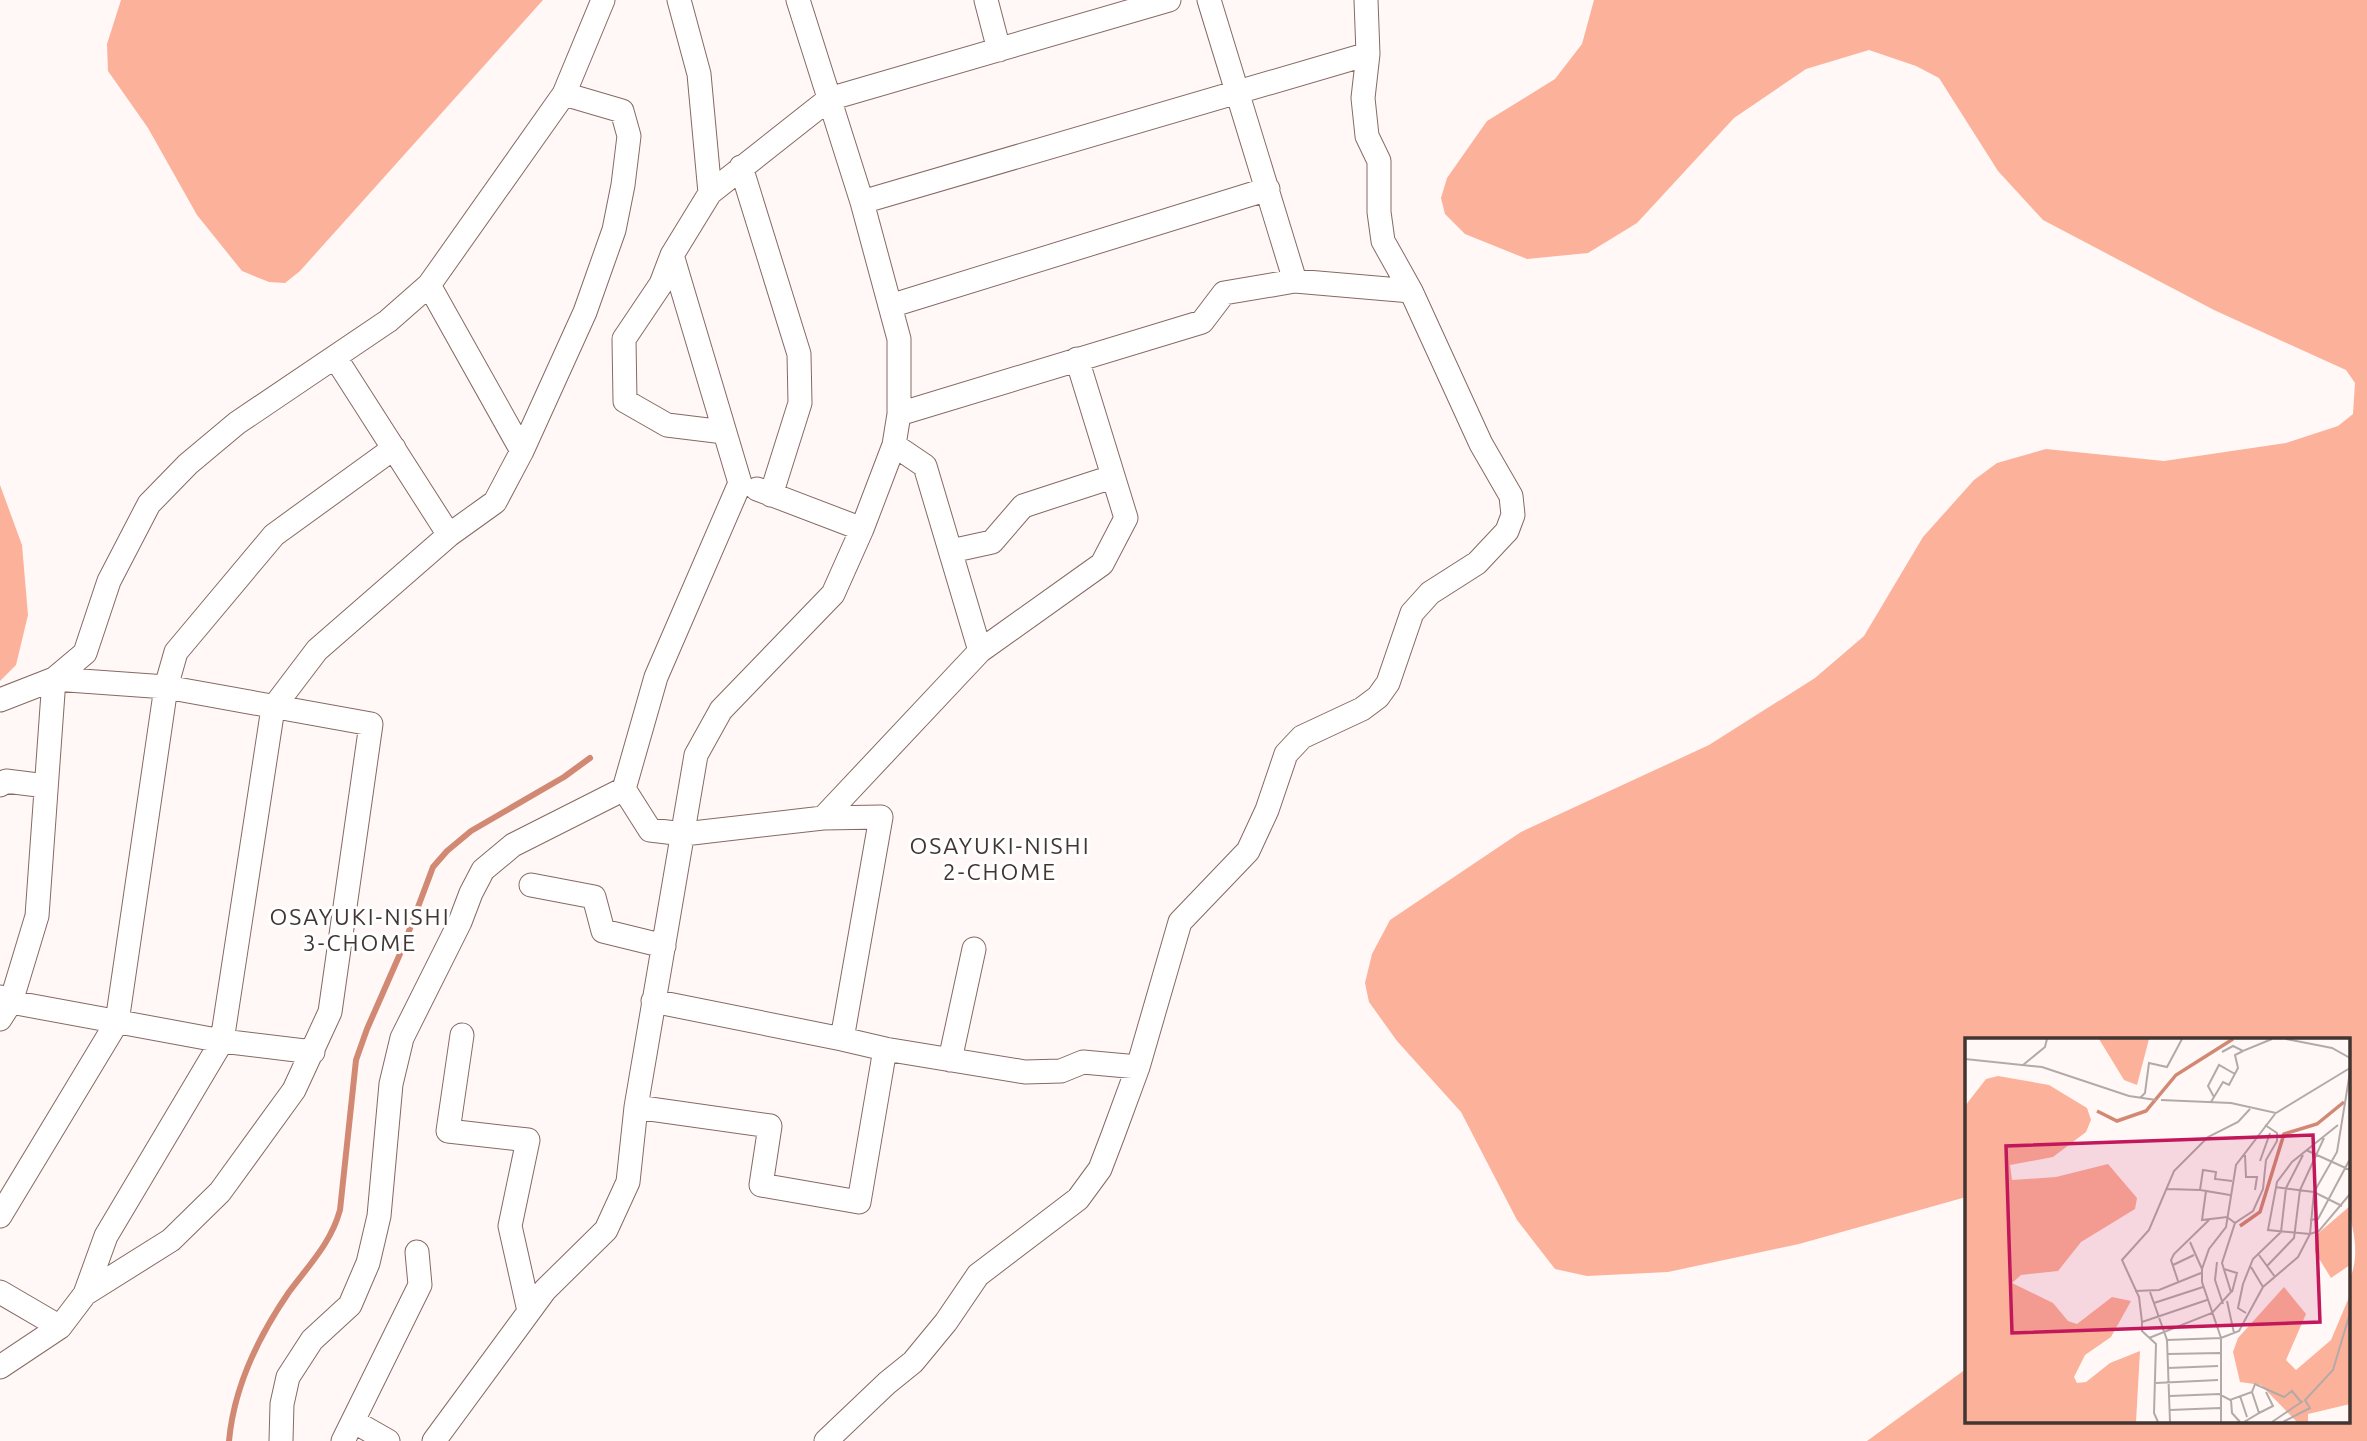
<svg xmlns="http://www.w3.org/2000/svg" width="2367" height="1441" font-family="Ubuntu,sans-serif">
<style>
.green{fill:#fcb19a}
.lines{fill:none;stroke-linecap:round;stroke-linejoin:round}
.stream{stroke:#d28973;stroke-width:6}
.minor-casing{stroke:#856a62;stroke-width:25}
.minor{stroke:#fff;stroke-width:23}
.labels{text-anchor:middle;stroke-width:6;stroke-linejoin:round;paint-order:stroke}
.neighbourhood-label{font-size:23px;letter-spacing:2px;fill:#423633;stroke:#fff}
.inset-river{fill:none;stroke:#d28973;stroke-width:3.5}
.inset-road{fill:none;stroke:#b3aaa8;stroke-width:2}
.view{fill:#c2185b;fill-opacity:0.15;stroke:#c2185b;stroke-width:3.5}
.inset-edge{fill:none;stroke:#423633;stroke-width:3.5}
</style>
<rect width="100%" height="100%" fill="#fff8f6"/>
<path class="green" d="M121 0H543L300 271 285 283 269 282 242 271 197 215 148 128 108 71 107 44Z
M1594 0H2367V1441H1867L1966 1369V1422H2348V1283C2360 1259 2355 1234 2348 1210V1040H1966V1197L1799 1244 1668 1272 1587 1276 1555 1269 1517 1220 1461 1112 1397 1041 1369 1002 1365 983 1372 954 1390 920 1521 832 1709 745 1815 678 1864 636 1923 537 1974 480 1997 463 2046 449 2164 461 2286 443 2338 426 2353 414 2355 383 2346 370 2214 310 2043 220 1998 171 1939 78 1916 66 1869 50 1806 69 1734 118 1637 223 1588 253 1527 259 1465 234 1445 214 1441 198 1447 178 1487 121 1555 79 1582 44Z
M0 485 22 545 28 615 16 665 0 681Z"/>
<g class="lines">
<path class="stream" d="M229 1441C234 1386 258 1337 289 1292 309 1265 331 1243 340 1210L356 1060 367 1029 403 947 433 867 447 851 471 831 564 777 590 758"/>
<defs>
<path id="minor" d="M679 0 699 74 710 193
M986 0 999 50
M1209 0 1295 281
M741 167 799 354 800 403 771 495
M862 202 1368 54 1366 0
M672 255 661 284 624 339 625 401 667 425 724 432
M429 285 522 451
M890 306 1268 189
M335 357 449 535
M899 414 1202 322 1224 293 1295 281 1411 291
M894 445 925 466 980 651
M757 489 862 529
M951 551 992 542 1023 506 1112 477
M54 679 166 687 371 724 330 1012 294 1090 220 1192 171 1240 85 1294
M0 700 54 679 85 653 109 581 149 504 188 464 237 423 388 321 429 285 564 94 603 0
M0 785 6 781 46 786
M624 789 650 830 684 834 823 818 881 817 842 1039 653 1001
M823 818 980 651 1102 564 1126 518 1077 359
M531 885 594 897 603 931 664 946
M0 997 11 1002 222 1041 313 1052
M0 1019 11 1002 37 916 54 679
M462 1035 448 1131 528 1140 510 1226 529 1311
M885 1049 1025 1072 1061 1071 1083 1062 1138 1067
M950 1060 974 949
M636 1107 770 1126 761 1185 859 1202 885 1049 842 1039
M0 1216 117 1022 166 687 176 652 274 535 394 448
M0 1292 60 1327
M0 1367 60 1327 85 1294 106 1236 222 1041 273 708 317 650 449 535 495 502 522 451 585 312 614 230 623 185 629 136 622 111 564 94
M353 1421 388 1441
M281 1441 282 1404 288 1377 312 1340 350 1305 368 1263 379 1216 391 1084 402 1038 460 922 471 893 483 870 513 845 624 789 656 677 740 483 672 255 710 193 829 99 1169 0
M343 1441 420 1285 417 1252
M434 1441 545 1290 606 1230 628 1182 636 1107 696 755 721 710 833 594 862 529 894 445 899 414V339L862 202 798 0
M826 1441 887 1383 913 1362 946 1322 978 1275 1078 1199 1100 1169 1113 1135 1138 1067 1180 922 1248 851 1267 810 1286 754 1302 737 1362 709 1378 697 1388 683 1412 613 1430 593 1477 563 1507 531 1513 515 1511 496 1481 444 1411 291 1383 241 1379 212V161L1367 136 1363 98 1368 54"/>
</defs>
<use href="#minor" class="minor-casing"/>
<use href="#minor" class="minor"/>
</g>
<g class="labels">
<g class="neighbourhood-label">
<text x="1000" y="854">OSAYUKI-NISHI<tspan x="1000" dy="26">2-CHOME</tspan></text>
<text x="360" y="925">OSAYUKI-NISHI<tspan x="360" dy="26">3-CHOME</tspan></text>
</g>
</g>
<g transform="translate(1965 1038)">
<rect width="385" height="385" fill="#fff8f6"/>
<path d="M134 1H184L172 47 159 42ZM33 38 84 47 122 70 126 82 121 94 88 119 45 127 47 142 91 139 143 126 172 160 170 171 116 204 93 233 56 237 47 245 88 265 103 283 112 286 147 259 166 263 146 299 120 317 109 339 112 345 121 344 145 325 175 313 171 384H0V68L21 41ZM385 168V227L366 240 350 214V198ZM319 249 341 276 321 322 331 332 366 302 385 257V366L343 376V384H332L296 347 275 344 268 314 273 300Z" fill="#fcb19a"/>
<path class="inset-river" d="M132 73 152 83 181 73 211 37 268 1M275 188 295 174 319 96 352 86 379 64"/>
<path class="inset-road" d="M321 1 367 10 385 20M257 14 268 8 278 13 307 1M0 21 77 29 164 58 191 62M58 27 80 9 82 1M249 59 243 48 254 27 270 36M175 60 180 55 184 25 202 29 217 1M196 62 266 65 311 75 385 30M246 64 258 44 264 47 273 30 270 17 278 13M373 87 327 124 312 144 303 192 345 196 354 193 385 156M341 112 385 132M280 117 281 139H292L290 152M295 123 305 95M310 149 349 154 377 168M202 151 235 152M241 153 235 152 238 132 251 134 250 141 267 143M265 157 241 153 237 182 262 179 270 185M345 182 353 181 385 121M225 204 237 231M294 217 310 239M252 224 250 242 258 266M208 227 229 217M302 228 329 200 335 152 359 100M286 229 298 249M259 231 272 235 267 254M213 243 206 222 209 216 244 182M170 253 194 252 236 235M185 254 202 302 205 384M262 263 269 295M189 265 238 249M281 275 273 270 278 246 288 221 316 194 321 150 338 117M177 284 174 259 157 222 184 192 209 133 243 99 273 84 285 71M184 300 247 275 266 254 257 225 270 185 288 173 298 151 301 122 312 103V95L300 87M202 302 256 300 274 293 298 249 333 219 345 196 349 154 372 114 385 34M203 316 255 315M203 330 253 328M191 345 253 342M205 358 254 356 265 362 287 354 290 346 319 359 327 353 336 364M275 358 282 379M266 362 267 375 275 384M205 372 255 370M294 375 308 368 301 354M193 384 189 375 191 306 177 293V284L242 262M256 384V300L237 244V231L244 211 261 189 271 127 310 76M279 384 294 375 287 354M307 384 338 363M318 384 345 370 340 362 368 332 385 275"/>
<path class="view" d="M348 97 355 284 47 295 41 108Z"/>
<rect width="385" height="385" class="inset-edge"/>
</g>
</svg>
